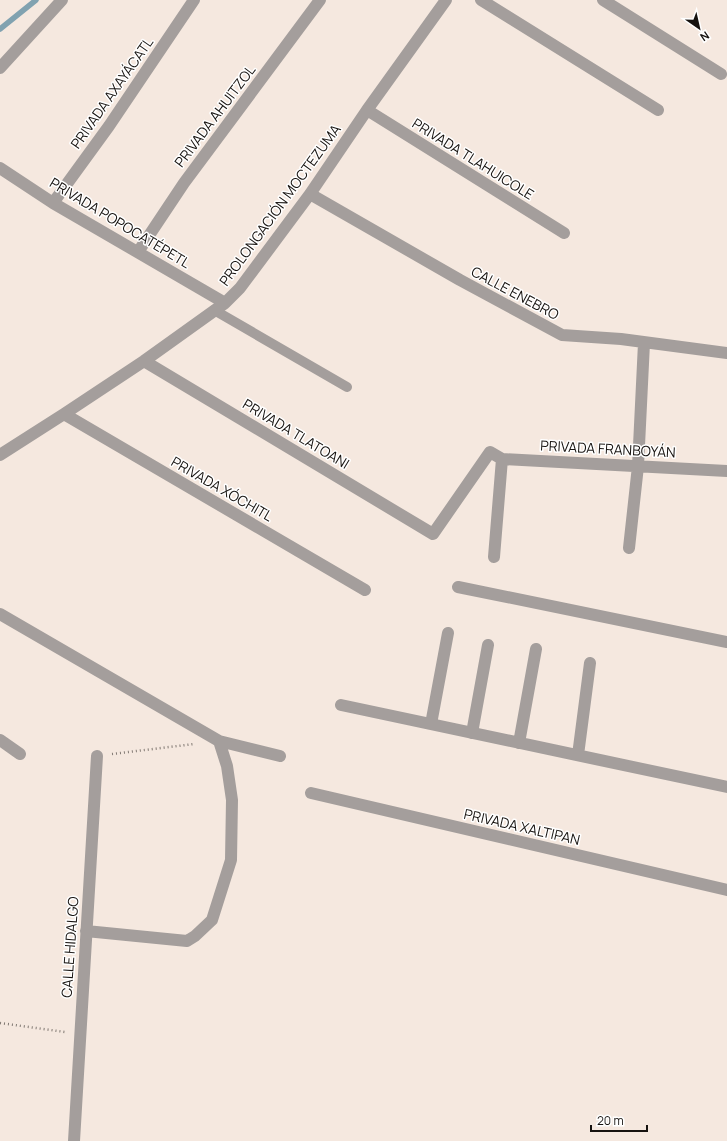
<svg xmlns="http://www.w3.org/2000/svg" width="727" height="1141" font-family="Manrope,sans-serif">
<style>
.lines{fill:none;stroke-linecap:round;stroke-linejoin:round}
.stream{stroke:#81a2b0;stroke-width:5.5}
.path{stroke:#817973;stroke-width:2.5;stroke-dasharray:1 3;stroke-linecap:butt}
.lane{stroke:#a49e9c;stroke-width:10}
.street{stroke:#a49e9c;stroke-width:12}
.labels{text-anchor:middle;stroke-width:3;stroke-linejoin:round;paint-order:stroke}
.street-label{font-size:14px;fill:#16120f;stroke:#fff}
</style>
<rect width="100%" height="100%" fill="#f5e8df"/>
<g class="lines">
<path class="stream" d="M0 29 36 0"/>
<path class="path" d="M112 754 194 744
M0 1023 65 1032"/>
<path class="lane" d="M214 310 347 387"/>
<path class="street" d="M481 0 658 110
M603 0 721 74
M0 68 62 0
M367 110 564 233
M0 168 53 203 225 303
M310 194 460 280 562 335 621 339 727 353
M53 203 109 126 194 0
M138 252 184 183 320 0
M144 361 433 534 490 452 502 459 727 471
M64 414 365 590
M0 455 64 414 144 361 225 303 240 288 310 194 367 110 446 0
M629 548 638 466 644 343
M494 557 502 459
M458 587 727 642
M0 614 219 741 280 756
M341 705 727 787
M431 724 448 633
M472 733 488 645
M0 740 20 754
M519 743 536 649
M578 755 590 663
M311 793 727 890
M86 931 187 941 195 936 212 920 231 860 232 800 227 766 219 741
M74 1141 97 756"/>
</g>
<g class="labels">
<g class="street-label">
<text transform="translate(112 93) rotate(-55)" y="5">PRIVADA AXAYÁCATL</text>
<text transform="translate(215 116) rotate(-53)" y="5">PRIVADA AHUITZOL</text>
<text transform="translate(473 159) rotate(32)" y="5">PRIVADA TLAHUICOLE</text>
<text transform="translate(280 205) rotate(-54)" y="5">PROLONGACIÓN MOCTEZUMA</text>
<text transform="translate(120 223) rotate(31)" y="5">PRIVADA POPOCATÉPETL</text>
<text transform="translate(515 293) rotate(28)" y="5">CALLE ENEBRO</text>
<text transform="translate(296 434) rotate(31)" y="5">PRIVADA TLATOANI</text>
<text transform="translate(608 449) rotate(3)" y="5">PRIVADA FRANBOYÁN</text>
<text transform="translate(222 489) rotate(30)" y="5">PRIVADA XÓCHITL</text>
<text transform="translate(522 827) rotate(13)" y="5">PRIVADA XALTIPAN</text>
<text transform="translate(70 947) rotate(-86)" y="5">CALLE HIDALGO</text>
</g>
</g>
<g transform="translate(699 28) rotate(146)" stroke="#ffffff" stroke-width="3" paint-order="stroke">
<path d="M0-3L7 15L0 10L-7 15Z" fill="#16120f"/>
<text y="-6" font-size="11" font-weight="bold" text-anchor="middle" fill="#16120f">N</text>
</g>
<path d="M591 1125v6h56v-6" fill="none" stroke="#16120f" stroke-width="2"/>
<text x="597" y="1125" font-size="12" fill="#16120f" stroke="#ffffff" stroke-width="3" paint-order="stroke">20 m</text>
</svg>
